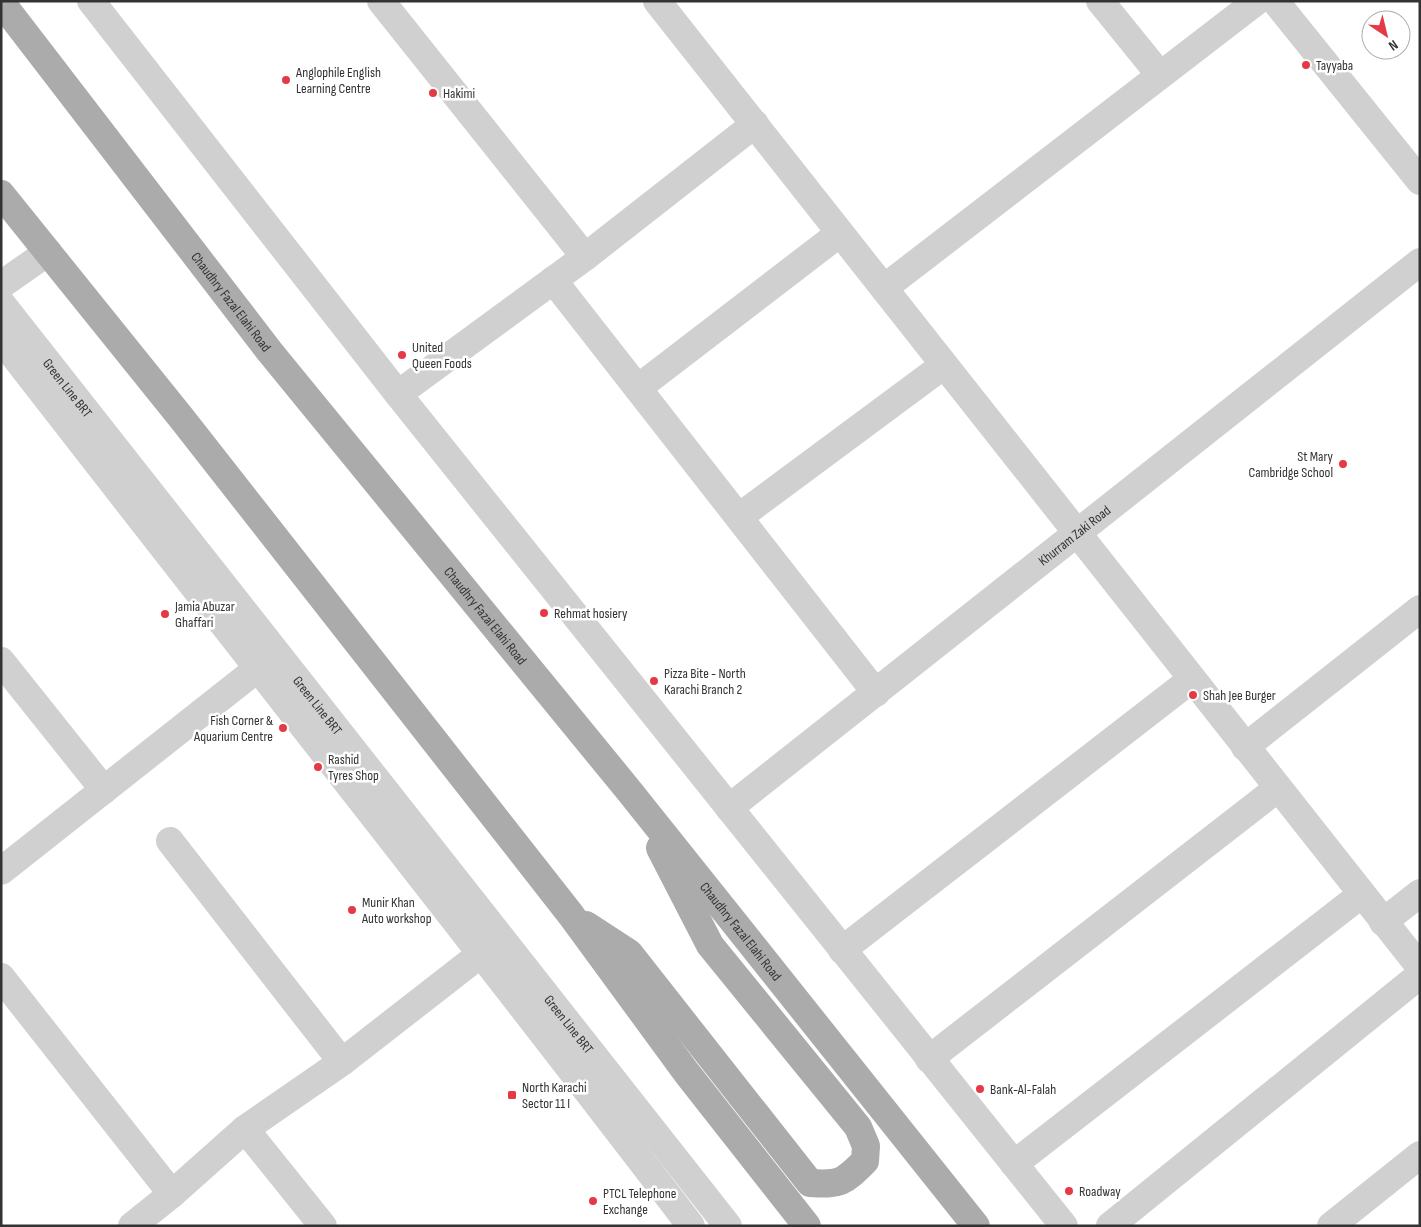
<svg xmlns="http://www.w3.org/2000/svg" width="1421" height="1227" font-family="'Sofia Sans Condensed',sans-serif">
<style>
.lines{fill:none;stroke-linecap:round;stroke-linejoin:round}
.minor{stroke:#d0d0d0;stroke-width:28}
.major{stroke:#ababab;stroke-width:28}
.poi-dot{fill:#e63946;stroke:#fff;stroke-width:2}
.labels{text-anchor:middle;stroke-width:5;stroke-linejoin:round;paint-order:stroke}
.poi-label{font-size:14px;fill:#333;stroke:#fff;text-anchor:start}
.street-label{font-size:14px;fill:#333;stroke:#fff}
</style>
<rect width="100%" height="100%" fill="#fff"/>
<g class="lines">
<g class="minor">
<path d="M91 1 398 394 1064 1226"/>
<path d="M381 1 585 257"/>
<path d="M657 1 1420 967"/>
<path d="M1100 1 1160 75"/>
<path d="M1275 1 1420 181"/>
<path d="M553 280 876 693"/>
<path d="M1 285 48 252"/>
<path d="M884 288 1257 1"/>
<path id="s1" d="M1 303 728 1226"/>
<path d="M1 339C230 635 464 928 691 1226"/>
<path d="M638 388 840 233"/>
<path d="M398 394 585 257 755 124"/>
<path d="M739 517 944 365"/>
<path d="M1 661 104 790"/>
<path d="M1245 747 1420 609"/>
<path id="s2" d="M729 808 1420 262"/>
<path d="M170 841 342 1062"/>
<path d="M1 871 257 669"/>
<path d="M1383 922 1420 893"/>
<path d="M842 950 1192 679"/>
<path d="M1 977 172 1194"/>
<path d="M929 1059 1278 788"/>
<path d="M245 1129 323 1226"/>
<path d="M1014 1164 1362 894"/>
<path d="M132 1226 172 1194 245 1129 342 1062 482 953"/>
<path d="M1110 1226 1420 975"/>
<path d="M1331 1226 1420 1155"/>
</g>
<g class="major">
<path id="s3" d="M1 2 270 352 630 792 976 1226"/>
<path d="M1 194 183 420 571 915 686 1072 807 1226"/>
<path d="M586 925 629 953 810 1183C840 1185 843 1183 865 1161L866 1146 858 1127 710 945 660 848"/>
</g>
</g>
<g class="poi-dot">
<circle cx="1306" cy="65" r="5"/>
<circle cx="286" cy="80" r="5"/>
<circle cx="433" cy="93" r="5"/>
<circle cx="402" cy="355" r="5"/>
<circle cx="1343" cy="464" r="5"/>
<circle cx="544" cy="613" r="5"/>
<circle cx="165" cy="614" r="5"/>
<circle cx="654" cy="681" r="5"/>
<circle cx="1193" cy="695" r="5"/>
<circle cx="283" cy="728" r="5"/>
<circle cx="318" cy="767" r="5"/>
<circle cx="352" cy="910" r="5"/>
<circle cx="980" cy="1089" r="5"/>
<rect x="507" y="1090" width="10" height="10" rx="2.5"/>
<circle cx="1069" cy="1191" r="5"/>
<circle cx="593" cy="1201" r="5"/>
</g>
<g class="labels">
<g class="poi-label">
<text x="1316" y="70">Tayyaba</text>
<text x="296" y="77">Anglophile English<tspan x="296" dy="16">Learning Centre</tspan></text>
<text x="443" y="98">Hakimi</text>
<text x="412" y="352">United<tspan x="412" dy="16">Queen Foods</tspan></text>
<text x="1333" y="461" text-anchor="end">St Mary<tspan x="1333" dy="16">Cambridge School</tspan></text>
<text x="175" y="611">Jamia Abuzar<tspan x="175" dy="16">Ghaffari</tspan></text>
<text x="554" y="618">Rehmat hosiery</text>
<text x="664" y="678">Pizza Bite - North<tspan x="664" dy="16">Karachi Branch 2</tspan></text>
<text x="1203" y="700">Shah Jee Burger</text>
<text x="273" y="725" text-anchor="end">Fish Corner &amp;<tspan x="273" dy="16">Aquarium Centre</tspan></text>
<text x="328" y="764">Rashid<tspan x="328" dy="16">Tyres Shop</tspan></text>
<text x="362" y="907">Munir Khan<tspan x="362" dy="16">Auto workshop</tspan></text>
<text x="522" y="1092">North Karachi<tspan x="522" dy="16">Sector 11 I</tspan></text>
<text x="990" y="1094">Bank-Al-Falah</text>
<text x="1079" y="1196">Roadway</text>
<text x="603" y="1198">PTCL Telephone<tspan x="603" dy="16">Exchange</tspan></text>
</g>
<g class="street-label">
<text dy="5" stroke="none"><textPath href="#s3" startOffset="378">Chaudhry Fazal Elahi Road</textPath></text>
<text dy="5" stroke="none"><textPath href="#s1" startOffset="108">Green Line BRT</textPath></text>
<text dy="5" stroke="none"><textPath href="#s2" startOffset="440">Khurram Zaki Road</textPath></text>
<text dy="5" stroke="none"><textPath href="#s3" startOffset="782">Chaudhry Fazal Elahi Road</textPath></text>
<text dy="5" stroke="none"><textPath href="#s1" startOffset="512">Green Line BRT</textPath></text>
<text dy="5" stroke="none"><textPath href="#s3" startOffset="1188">Chaudhry Fazal Elahi Road</textPath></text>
<text dy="5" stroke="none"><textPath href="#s1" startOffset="918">Green Line BRT</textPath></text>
</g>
</g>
<rect width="1421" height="1227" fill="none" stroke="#333333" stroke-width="5"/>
<g transform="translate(1386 35) rotate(145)"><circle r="24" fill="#ffffff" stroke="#adadad"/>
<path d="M0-4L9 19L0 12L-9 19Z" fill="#e63946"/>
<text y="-8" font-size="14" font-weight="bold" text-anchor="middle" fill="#333333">N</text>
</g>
</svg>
